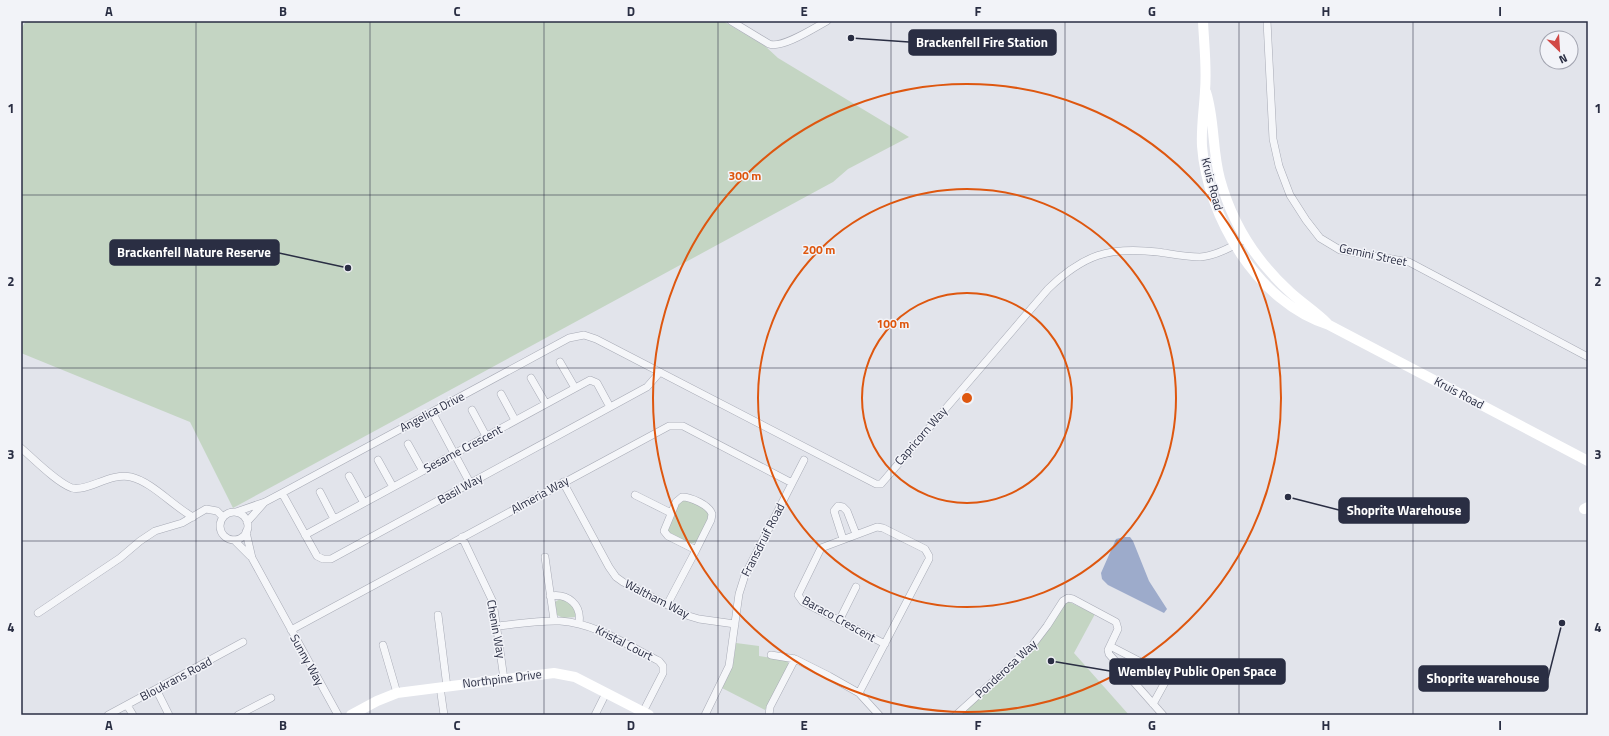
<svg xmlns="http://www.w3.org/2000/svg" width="1609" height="736" font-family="'Titillium Web',sans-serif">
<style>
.green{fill:#c4d5c3}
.water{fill:#9dabcb}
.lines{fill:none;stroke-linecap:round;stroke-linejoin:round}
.street-casing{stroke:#a7aab5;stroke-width:8}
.street{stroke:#f5f6f9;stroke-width:7}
.secondary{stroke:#fff;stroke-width:10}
.grid{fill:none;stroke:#2a2e43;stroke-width:1;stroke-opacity:0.55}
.ring{fill:none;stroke:#de570f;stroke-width:2}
.labels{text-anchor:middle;stroke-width:3;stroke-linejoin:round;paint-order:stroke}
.street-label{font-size:12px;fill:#2a2e43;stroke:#f2f3f8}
.centre{fill:#de570f;stroke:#f2f3f8;stroke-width:2}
.ring-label{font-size:12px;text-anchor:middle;font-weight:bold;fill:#de570f;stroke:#f2f3f8;stroke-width:3;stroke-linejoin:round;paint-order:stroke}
.leader{fill:none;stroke:#2a2e43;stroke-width:1.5}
.callout-dot{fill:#2a2e43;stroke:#f2f3f8;stroke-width:1.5}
.callout{fill:#2a2e43;stroke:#2a2e43;stroke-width:1.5}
.callout-label{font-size:13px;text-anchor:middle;font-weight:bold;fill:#fff}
.neatline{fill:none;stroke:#2a2e43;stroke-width:1.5}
.grid-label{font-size:13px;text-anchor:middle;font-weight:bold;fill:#2a2e43}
</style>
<rect width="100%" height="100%" fill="#e2e4eb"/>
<path class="green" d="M26 21H723L765 46 778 58 909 137 848 169 833 182 233 508 190 422 21 353V29Z
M683 500H688L708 511C710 520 701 538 694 543H688L668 532C667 522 675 507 683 500Z
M560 599 569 602 576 611 575 617 563 618 557 615 555 602Z
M1067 601 1095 614 1074 653 1129 715H960L1025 658 1033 649 1063 604Z
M736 643 759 646V656L786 660 788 662V666L765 710 722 688 733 665Z"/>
<path class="water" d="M1124 537H1130L1133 541 1149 581 1167 609 1164 613 1108 585 1102 579 1101 573 1116 539Z"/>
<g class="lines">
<defs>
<path id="street" d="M731 21 769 44C782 49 814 28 827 21
M1267 21 1273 139 1279 166 1290 195 1306 220 1320 238 1340 250 1409 262 1588 357
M560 362 575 388
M531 378 546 404
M501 394 515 420
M472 410 486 436
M432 412 470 483
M408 444 423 471
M21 448C34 459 56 482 72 488 87 492 111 472 131 477 152 482 173 506 193 517
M378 460 393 487
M349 476 364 503
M563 482 609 567 616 577 623 582 689 616 699 619 735 624
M320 492 334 519
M282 493 317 556 323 559H331L647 387 660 372
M635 495 671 513
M236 512 265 502 282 493 569 338 584 335 596 339 876 484H881L1048 289C1083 255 1109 246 1158 252 1172 254 1186 257 1200 257 1216 256 1232 247 1245 239
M220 526a14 14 0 1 1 28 0a14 14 0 1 1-28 0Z
M247 522 263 504
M246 532 252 558 338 715
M305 535 590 380 597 383 610 407
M462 537 493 602 504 679
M843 539 834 511 838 506 843 507 847 511 856 534
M234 540 250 556
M545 557 554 620
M550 596C568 593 582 605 579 623
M667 605 696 550 668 536 664 531 676 502 682 497C691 497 709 505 712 514L711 520 696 550
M38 613 120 558 140 541 155 531 182 523 206 509 217 511 223 517
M438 615 447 687
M839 621 856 587
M498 626C518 624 539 620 560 621 595 623 627 645 659 661L663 666V673L643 712
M291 630 669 426H683L792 483
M383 645 397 693
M1110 646 1168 676
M771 655 795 659 829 676 859 693 879 715
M440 687 444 715
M156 689 169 715
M859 693 929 559V556L925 549 883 528 877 527 821 548 798 595 803 602 885 644
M1153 704 1174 666
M127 705 133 715
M108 715 243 642
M238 715 271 698
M595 715 606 693
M705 715 729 666 739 594 745 575 804 460
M769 715 770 707 795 659
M956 715 1031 647 1047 626 1063 601 1068 598 1073 599 1116 622 1118 629 1108 650 1109 654 1163 715"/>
</defs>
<use href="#street" class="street-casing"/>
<use href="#street" class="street"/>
<path class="secondary" d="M1203 21C1204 44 1207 68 1205 91 1204 110 1201 127 1202 146 1207 217 1258 303 1329 325L1588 461
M1206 92C1215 120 1212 150 1220 179 1232 223 1256 261 1290 292 1302 303 1316 312 1327 323
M1584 509 1588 507
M351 715 377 701 397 693 554 673 575 677 649 715"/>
</g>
<path class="grid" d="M196 21V715M370 21V715M544 21V715M718 21V715M891 21V715M1065 21V715M1239 21V715M1413 21V715M21 195H1588M21 368H1588M21 541H1588"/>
<g class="ring">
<circle cx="967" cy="398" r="105"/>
<circle cx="967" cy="398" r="209"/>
<circle cx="967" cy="398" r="314"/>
</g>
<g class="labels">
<g class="street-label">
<text transform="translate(1212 184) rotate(75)" y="4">Kruis Road</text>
<text transform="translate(1373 255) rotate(12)" y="4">Gemini Street</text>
<text transform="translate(1459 393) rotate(28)" y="4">Kruis Road</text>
<text transform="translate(432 412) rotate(-28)" y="4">Angelica Drive</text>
<text transform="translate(921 436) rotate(-49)" y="4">Capricorn Way</text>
<text transform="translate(463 449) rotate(-28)" y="4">Sesame Crescent</text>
<text transform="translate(460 489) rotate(-29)" y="4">Basil Way</text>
<text transform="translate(540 495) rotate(-29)" y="4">Almeria Way</text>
<text transform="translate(763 540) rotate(-63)" y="4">Fransdruif Road</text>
<text transform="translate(657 599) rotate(27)" y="4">Waltham Way</text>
<text transform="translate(839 619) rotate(29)" y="4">Baraco Crescent</text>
<text transform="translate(496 629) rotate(80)" y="4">Chenin Way</text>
<text transform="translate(624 643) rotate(27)" y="4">Kristal Court</text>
<text transform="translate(307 660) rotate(61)" y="4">Sunny Way</text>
<text transform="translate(1006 669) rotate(-43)" y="4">Ponderosa Way</text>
<text transform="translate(176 679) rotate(-28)" y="4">Bloukrans Road</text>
<text transform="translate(502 679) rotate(-7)" y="4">Northpine Drive</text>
</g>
</g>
<circle cx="967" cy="398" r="6" class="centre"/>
<g class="ring-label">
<text x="745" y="180">300 m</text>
<text x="819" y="254">200 m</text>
<text x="893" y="328">100 m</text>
</g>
<path class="leader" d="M851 38L909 42M348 268L279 253M1288 497L1339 510M1051 661L1110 671M1562 623L1548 678"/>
<g class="callout-dot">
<circle cx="851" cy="38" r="4"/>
<circle cx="348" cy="268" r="4"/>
<circle cx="1288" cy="497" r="4"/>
<circle cx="1051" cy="661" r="4"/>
<circle cx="1562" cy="623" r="4"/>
</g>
<g class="callout">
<rect x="909" y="30" width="147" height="25" rx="4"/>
<rect x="110" y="240" width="169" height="25" rx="4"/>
<rect x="1339" y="498" width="130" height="25" rx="4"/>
<rect x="1110" y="659" width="175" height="25" rx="4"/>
<rect x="1419" y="666" width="129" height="25" rx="4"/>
</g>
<g class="callout-label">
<text x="982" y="47">Brackenfell Fire Station</text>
<text x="194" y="257">Brackenfell Nature Reserve</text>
<text x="1404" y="515">Shoprite Warehouse</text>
<text x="1197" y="676">Wembley Public Open Space</text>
<text x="1483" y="683">Shoprite warehouse</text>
</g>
<rect width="1609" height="736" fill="none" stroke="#f2f3f8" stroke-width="44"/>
<g transform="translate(1559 50) rotate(155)"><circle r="19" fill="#f2f3f8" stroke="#a2a4b0"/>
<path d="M0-3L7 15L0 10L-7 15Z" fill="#d14946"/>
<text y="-6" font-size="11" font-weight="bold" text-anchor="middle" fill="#2a2e43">N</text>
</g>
<rect x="22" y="22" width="1565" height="692" class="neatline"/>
<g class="grid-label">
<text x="109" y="16">A</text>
<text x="283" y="16">B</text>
<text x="457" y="16">C</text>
<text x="631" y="16">D</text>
<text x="804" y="16">E</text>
<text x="978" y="16">F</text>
<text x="1152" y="16">G</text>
<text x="1326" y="16">H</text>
<text x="1500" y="16">I</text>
<text x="11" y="113">1</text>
<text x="1598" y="113">1</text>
<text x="11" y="286">2</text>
<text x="1598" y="286">2</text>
<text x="11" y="459">3</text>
<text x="1598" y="459">3</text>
<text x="11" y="632">4</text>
<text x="1598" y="632">4</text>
<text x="109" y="730">A</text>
<text x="283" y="730">B</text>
<text x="457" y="730">C</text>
<text x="631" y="730">D</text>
<text x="804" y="730">E</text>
<text x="978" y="730">F</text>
<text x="1152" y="730">G</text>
<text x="1326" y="730">H</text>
<text x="1500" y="730">I</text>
</g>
</svg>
